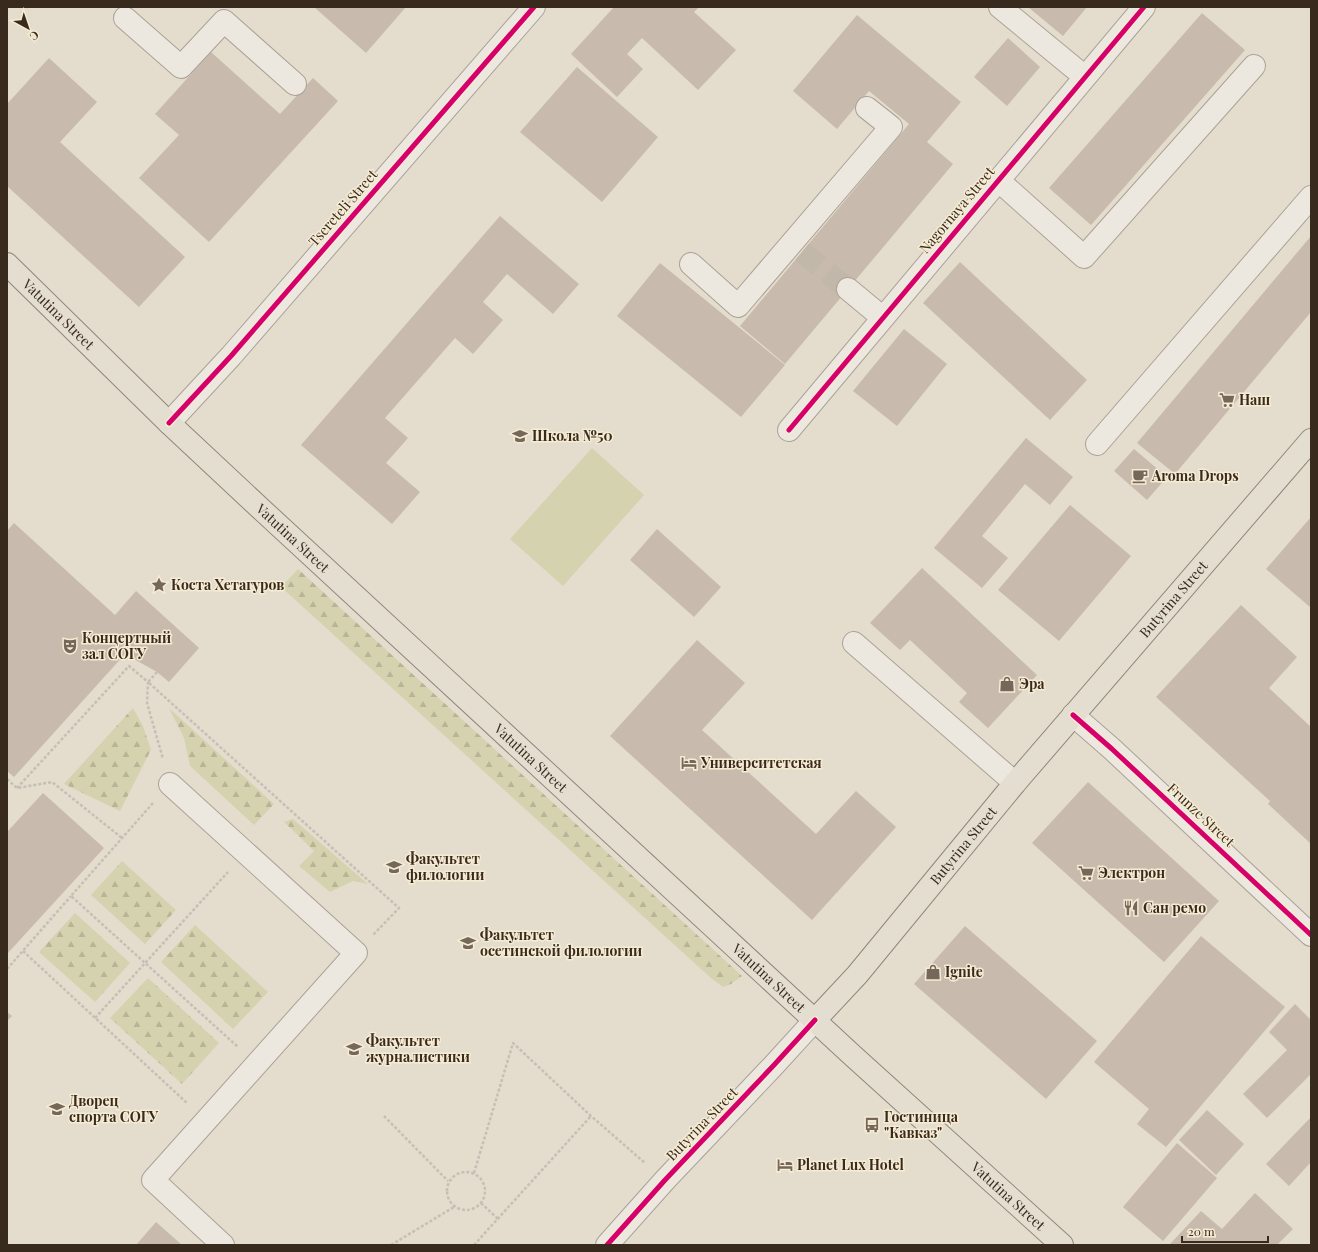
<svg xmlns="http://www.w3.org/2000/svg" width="1318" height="1252" font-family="'Playfair Display',serif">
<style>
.forest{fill:url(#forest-firs)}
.pitch{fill:#d5d3af}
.building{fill:#c8bbae}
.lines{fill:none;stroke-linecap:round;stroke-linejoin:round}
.minor-tunnel{stroke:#c2b8aa;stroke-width:22;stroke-dasharray:22 11;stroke-linecap:butt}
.minor-casing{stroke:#aaa296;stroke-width:24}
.major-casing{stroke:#8f877d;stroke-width:24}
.path{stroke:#c5bfb6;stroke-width:2.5;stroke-dasharray:3 2;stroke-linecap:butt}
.minor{stroke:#ece8df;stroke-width:22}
.major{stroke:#e4ded0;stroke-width:22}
.cycleway-casing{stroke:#f6ebd3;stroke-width:8}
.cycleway{stroke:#d6006c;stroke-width:5}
.labels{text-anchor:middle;stroke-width:3;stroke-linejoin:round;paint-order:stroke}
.street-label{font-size:14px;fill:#392a1e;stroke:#f6ebd3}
.poi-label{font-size:14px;font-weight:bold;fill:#392a1e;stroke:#f6ebd3;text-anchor:start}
</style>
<defs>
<pattern id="forest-firs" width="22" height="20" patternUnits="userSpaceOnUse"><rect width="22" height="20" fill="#d5d3af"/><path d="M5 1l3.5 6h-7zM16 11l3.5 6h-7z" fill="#b8b596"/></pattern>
</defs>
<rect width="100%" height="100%" fill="#e4dccd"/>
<path class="forest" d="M298 569 742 976 731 984 723 987 712 979 281 587Z
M133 708 143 726 151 750 120 811 64 784Z
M169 708 274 804 254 825 190 766 184 738Z
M293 819 368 884 353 881 330 892 299 866 314 851 284 822Z
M122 861 176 910 145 944 91 895Z
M75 913 130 963 95 1002 39 952Z
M195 925 268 992 233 1029 161 962Z
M148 978 219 1043 182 1084 110 1018Z"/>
<path class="pitch" d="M592 448 644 495 563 586 510 539Z"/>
<path class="building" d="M314 7H406L366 53Z
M614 7H699L694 12 736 50 698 90 642 38 627 54 643 69 617 97 571 54Z
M1028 7H1087L1063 36Z
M1202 13 1245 50 1091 225 1049 188Z
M857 15 961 102 927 142 953 164 785 364 740 326 909 124 869 91 837 129 793 91Z
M1008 38 1040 67 1007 106 974 77Z
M211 52 280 114 313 78 338 101 209 242 139 178 179 135 155 114Z
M49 58 97 102 60 142 185 257 139 307 7 186V104Z
M577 67 658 137 602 202 520 132Z
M500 216 579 284 553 314 507 274 483 302 503 320 473 354 455 338 385 418 408 438 386 463 420 492 392 524 301 445Z
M1311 236V312L1175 474 1137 443Z
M960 262 1087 380 1050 420 923 303Z
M660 263 785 365 741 417 617 316Z
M904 329 947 364 897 426 853 391Z
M1026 438 1073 477 1050 505 1025 484 982 536 1008 558 982 588 934 548Z
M1134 449 1167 477 1147 500 1114 471Z
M1070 505 1131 556 1059 641 998 590Z
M1311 517V608L1266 569Z
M14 523 115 615 136 591 199 648 169 682 157 672 125 654 14 777 7 771V531Z
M657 529 721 587 694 617 630 560Z
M922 568 1037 675 988 728 959 702 967 693 910 640 900 650 870 623Z
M1241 605 1297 657 1269 688 1311 727V844L1268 804 1270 801 1156 697Z
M697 640 745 683 702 730 816 834 856 791 896 827 812 920 610 736Z
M1088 782 1219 901 1164 962 1032 843Z
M43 793 104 848 7 954V832Z
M965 926 1097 1041 1046 1099 914 984Z
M1201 936 1285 1007 1166 1147 1137 1124 1149 1109 1094 1062Z
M1295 1004 1311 1020V1074L1267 1118 1243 1094 1287 1050 1269 1032Z
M7 1012 12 1016 7 1021Z
M1207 1110 1244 1144 1216 1175 1179 1140Z
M1311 1117V1162L1289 1186 1266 1164Z
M1177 1143 1217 1178 1163 1241 1123 1207Z
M1255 1193 1293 1229 1277 1245H1169L1201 1211 1222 1229Z
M156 1222 182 1245H136Z"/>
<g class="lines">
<path class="minor-tunnel" d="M802 252 848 289"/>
<defs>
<path id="minor" d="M1000 7 1085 77
M125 18 181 67 224 21 295 84
M998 180 1084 257 1254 66
M691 264 738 306 891 127 867 108
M848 289 883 318
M169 423 231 356 534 7
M789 430 1144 7
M1097 444 1311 197
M854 643 1015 783
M1073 715 1112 749 1311 935
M170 784 356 953 153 1180 223 1245
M607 1245 665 1180 774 1065 815 1020"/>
<g id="major">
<path id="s1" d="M7 264 169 423 261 509 852 1055 1062 1245"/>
<path id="s2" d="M815 1020 857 975 1015 783 1311 440"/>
</g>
</defs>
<use href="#minor" class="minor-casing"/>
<use href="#major" class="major-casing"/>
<path class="path" d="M157 672 148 682 399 908 373 935
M7 779 17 788 52 782 122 838
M17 788 129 666 148 682 147 703 163 759
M153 803 71 896 238 1047
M23 951 188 1104
M7 969 71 896
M95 1018 228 872
M384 1116 448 1181
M447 1191a19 19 0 1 1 38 0a19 19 0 1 1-38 0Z
M474 1173 513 1043 591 1116 645 1163
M481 1203 498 1219
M391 1245 454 1207
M474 1245 591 1116"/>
<use href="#minor" class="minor"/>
<use href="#major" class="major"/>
<defs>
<path id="cycleway" d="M169 423 231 356 534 7
M789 430 1144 7
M1073 715 1112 749 1311 935
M607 1245 665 1180 774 1065 815 1020"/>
</defs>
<use href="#cycleway" class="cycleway-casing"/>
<use href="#cycleway" class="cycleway"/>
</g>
<defs>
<symbol id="supermarket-bare" viewBox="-9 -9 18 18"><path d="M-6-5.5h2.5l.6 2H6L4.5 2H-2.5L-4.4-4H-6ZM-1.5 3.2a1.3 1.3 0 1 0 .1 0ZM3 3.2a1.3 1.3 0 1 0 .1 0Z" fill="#75685b" stroke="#f6ebd3" stroke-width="2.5" paint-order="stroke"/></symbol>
<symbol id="school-bare" viewBox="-9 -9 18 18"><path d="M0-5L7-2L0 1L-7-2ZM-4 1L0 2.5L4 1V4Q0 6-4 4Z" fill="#75685b" stroke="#f6ebd3" stroke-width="2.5" paint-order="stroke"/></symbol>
<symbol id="cafe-bare" viewBox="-9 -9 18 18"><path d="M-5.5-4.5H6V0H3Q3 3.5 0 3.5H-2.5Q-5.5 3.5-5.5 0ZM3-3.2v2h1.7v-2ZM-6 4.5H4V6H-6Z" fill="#75685b" stroke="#f6ebd3" stroke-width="2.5" paint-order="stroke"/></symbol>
<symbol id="sight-bare" viewBox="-9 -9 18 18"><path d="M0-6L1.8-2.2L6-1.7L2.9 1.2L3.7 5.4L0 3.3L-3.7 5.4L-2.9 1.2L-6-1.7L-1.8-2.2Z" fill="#75685b" stroke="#f6ebd3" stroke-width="2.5" paint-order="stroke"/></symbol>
<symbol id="theatre-bare" viewBox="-9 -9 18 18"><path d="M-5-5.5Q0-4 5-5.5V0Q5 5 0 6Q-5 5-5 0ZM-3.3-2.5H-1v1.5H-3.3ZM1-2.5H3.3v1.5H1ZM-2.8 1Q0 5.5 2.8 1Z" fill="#75685b" stroke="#f6ebd3" stroke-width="2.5" paint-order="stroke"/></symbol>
<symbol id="shop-bare" viewBox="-9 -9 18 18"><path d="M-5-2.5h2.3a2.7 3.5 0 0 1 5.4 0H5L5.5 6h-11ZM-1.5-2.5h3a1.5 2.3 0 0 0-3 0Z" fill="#75685b" stroke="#f6ebd3" stroke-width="2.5" paint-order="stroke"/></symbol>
<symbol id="hotel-bare" viewBox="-9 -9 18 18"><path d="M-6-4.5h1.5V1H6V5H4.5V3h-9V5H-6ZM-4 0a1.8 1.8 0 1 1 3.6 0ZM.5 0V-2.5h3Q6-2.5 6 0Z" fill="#75685b" stroke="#f6ebd3" stroke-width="2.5" paint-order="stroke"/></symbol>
<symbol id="university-bare" viewBox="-9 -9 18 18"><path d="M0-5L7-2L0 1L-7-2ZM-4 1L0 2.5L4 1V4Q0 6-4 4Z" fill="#75685b" stroke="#f6ebd3" stroke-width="2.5" paint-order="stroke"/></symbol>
<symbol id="restaurant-bare" viewBox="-9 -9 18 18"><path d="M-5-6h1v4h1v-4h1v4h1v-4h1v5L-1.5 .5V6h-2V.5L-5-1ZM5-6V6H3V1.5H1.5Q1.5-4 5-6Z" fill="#75685b" stroke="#f6ebd3" stroke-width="2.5" paint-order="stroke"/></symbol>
<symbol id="bus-bare" viewBox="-9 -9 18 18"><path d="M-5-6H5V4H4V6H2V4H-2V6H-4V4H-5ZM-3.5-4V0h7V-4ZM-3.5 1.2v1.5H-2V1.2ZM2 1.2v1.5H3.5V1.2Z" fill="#75685b" stroke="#f6ebd3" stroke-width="2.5" paint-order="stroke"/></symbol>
</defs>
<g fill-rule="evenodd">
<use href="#supermarket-bare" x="1216" y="389" width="22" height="22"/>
<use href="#school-bare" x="509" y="425" width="22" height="22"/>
<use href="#cafe-bare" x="1129" y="465" width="22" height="22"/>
<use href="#sight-bare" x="148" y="574" width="22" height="22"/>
<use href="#theatre-bare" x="59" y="635" width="22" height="22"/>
<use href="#shop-bare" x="996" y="673" width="22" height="22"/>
<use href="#hotel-bare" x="678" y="752" width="22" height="22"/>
<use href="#university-bare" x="383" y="856" width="22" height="22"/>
<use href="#supermarket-bare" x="1075" y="862" width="22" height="22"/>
<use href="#restaurant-bare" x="1120" y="897" width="22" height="22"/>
<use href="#university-bare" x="457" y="932" width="22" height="22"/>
<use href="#shop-bare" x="922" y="961" width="22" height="22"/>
<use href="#university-bare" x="343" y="1038" width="22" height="22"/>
<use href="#university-bare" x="46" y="1098" width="22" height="22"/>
<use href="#bus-bare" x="861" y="1114" width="22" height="22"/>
<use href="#hotel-bare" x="774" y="1154" width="22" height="22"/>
</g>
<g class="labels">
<g class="street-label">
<text transform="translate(343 208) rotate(-49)" y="5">Tsereteli Street</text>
<text transform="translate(957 210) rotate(-50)" y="5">Nagornaya Street</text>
<text dy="5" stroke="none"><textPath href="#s1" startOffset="72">Vatutina Street</textPath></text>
<text dy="5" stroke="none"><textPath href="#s1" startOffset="396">Vatutina Street</textPath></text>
<text dy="5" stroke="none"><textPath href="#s2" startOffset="553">Butyrina Street</textPath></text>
<text dy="5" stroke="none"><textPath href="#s1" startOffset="720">Vatutina Street</textPath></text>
<text transform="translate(1201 815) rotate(43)" y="5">Frunze Street</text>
<text dy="5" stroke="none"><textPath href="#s2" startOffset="229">Butyrina Street</textPath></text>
<text dy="5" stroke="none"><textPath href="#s1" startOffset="1044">Vatutina Street</textPath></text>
<text transform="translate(702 1124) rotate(-46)" y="5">Butyrina Street</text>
<text dy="5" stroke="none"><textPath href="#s1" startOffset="1368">Vatutina Street</textPath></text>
</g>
<g class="poi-label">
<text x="1239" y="405">Наш</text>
<text x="532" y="441">Школа №50</text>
<text x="1152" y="481">Aroma Drops</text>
<text x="171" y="590">Коста Хетагуров</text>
<text x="82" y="643">Концертный<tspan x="82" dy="16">зал СОГУ</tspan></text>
<text x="1019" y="689">Эра</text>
<text x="701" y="768">Университетская</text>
<text x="406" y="864">Факультет<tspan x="406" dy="16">филологии</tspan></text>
<text x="1098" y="878">Электрон</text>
<text x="1143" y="913">Сан ремо</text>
<text x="480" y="940">Факультет<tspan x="480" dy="16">осетинской филологии</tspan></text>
<text x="945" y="977">Ignite</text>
<text x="366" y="1046">Факультет<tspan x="366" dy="16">журналистики</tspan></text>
<text x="69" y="1106">Дворец<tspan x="69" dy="16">спорта СОГУ</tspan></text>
<text x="884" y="1122">Гостиница<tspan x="884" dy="16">"Кавказ"</tspan></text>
<text x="797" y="1170">Planet Lux Hotel</text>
</g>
</g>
<rect width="1318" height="1252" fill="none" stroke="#392a1e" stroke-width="16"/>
<g transform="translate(28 28) rotate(140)" stroke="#f6ebd3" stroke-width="3" paint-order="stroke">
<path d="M0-3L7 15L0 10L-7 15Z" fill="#392a1e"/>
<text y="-6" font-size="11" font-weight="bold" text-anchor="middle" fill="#392a1e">С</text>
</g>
<path d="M1182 1236v6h86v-6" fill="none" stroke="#392a1e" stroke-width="2"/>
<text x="1188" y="1236" font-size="12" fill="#392a1e" stroke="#f6ebd3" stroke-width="3" paint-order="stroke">20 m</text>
</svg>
